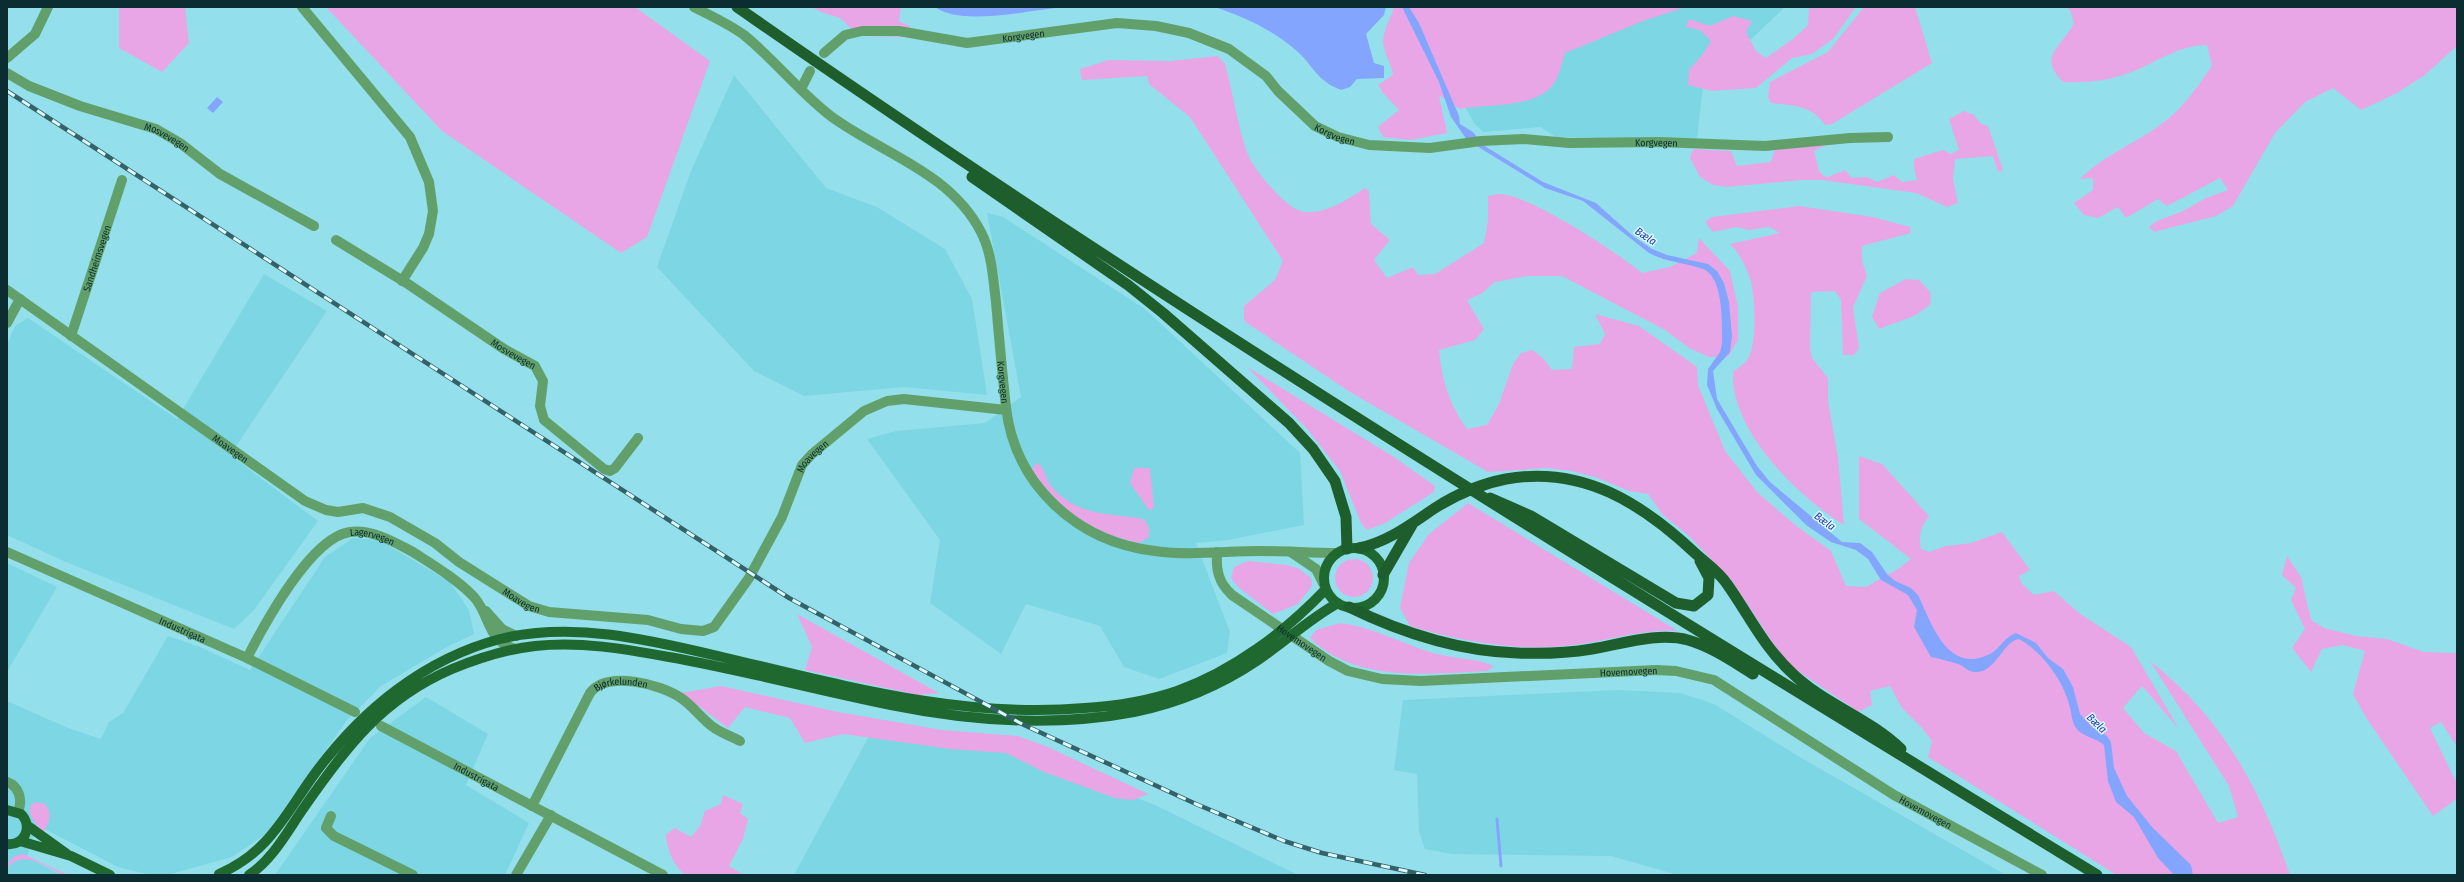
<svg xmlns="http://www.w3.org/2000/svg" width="2464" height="882" font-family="'Fira Sans Condensed',sans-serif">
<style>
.built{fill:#7dd6e3}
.green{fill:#e8a6e6}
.water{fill:#84a5fd}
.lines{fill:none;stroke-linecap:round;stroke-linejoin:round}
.stream{stroke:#84a5fd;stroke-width:3}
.minor{stroke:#62a06b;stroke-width:10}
.tertiary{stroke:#62a06b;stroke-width:10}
.primary{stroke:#1f6930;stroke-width:10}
.trunk{stroke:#1e5e2c;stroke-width:11}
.rail-casing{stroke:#336268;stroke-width:4.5}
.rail{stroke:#dbf9fd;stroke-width:3;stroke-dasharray:9;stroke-linecap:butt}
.labels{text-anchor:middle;stroke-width:3;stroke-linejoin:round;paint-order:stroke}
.street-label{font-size:10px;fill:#0b2d31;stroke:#dbf9fd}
.water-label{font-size:11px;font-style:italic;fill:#223ab6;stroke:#dbf9fd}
</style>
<rect width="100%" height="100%" fill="#93e0ec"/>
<path class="built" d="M1527 7H1785L1703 85 1697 140 1556 137 1540 127 1483 132 1474 123 1463 103Z
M734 75 826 188 877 207 945 249 972 299 987 395 904 387 804 396 754 371 657 267 691 171Z
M987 213 1003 217 1145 309 1300 453 1304 525 1228 540 1196 543 1230 632 1227 653 1159 679 1124 667 1100 626 1026 604 1001 654 930 603 940 540 867 439 896 431 985 423 1021 397Z
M264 274 327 311 230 455 318 521 254 610 234 629 66 562 7 535V345L15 326 28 318 177 419Z
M353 538 379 540 450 582 469 610 474 634 447 647 381 686 348 719 266 834 232 857 167 875H151L118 867 37 825 27 857 61 875H7V701L68 728 101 739 109 722 123 713 168 636 200 647 250 670 325 557Z
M7 563 57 587 7 672Z
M1618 690 1681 693 1714 704 1803 759 2006 875H1678L1611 856 1452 854 1425 849 1419 832 1417 774 1394 770 1403 700Z
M426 697 488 734 466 785 529 823 505 875H275L370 738Z
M869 736 1007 752 1153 804 1298 875H794Z"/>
<path class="green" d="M119 7H185L189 43 162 72 119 48Z
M326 7H635L710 61 647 237 621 253 442 131Z
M812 7H901L899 21 910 26 909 37 859 36 840 18 821 12Z
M1394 7H1686L1643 21 1565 53C1562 62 1560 72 1556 80 1540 110 1488 103 1460 109L1439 95 1447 133 1411 140 1383 137 1378 127 1399 110 1383 93 1378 85 1393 75C1391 63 1386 58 1384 47 1380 35 1391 19 1394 7Z
M1809 7H1856L1833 39 1812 54 1792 58 1756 88 1712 91 1688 85 1689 70 1703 54 1711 41 1700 30 1686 27 1689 19 1710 26 1733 16 1752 21 1746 32 1756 51 1766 58 1793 39 1808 25Z
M1864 7H1915L1932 63 1832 124 1825 125C1812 105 1793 106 1771 103L1768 97 1770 82 1828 52Z
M2066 7H2457V46L2425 75 2397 93 2361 110 2333 88 2305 102 2275 133 2233 206 2216 216 2154 232 2149 227 2157 221 2181 212 2206 198 2228 190 2220 178 2167 206 2158 199 2126 218 2118 207 2098 218 2084 215 2074 203 2093 190V178L2080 179C2105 154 2137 143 2164 122 2184 107 2197 87 2212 66L2207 45C2178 45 2156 63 2129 73 2107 81 2086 83 2063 82 2036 56 2063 46 2074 23L2070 10Z
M1218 56 1225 64C1233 91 1239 136 1250 159 1258 174 1287 210 1304 212 1326 214 1347 200 1365 188L1369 191 1371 224 1390 240 1374 260 1387 278 1413 267 1418 275 1435 274 1484 243 1488 220V196C1492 195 1497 194 1500 194 1532 196 1616 252 1642 273L1670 267 1697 253 1699 238 1730 271 1738 307V340L1728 357H1709L1689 348 1665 330 1562 276H1527L1495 282 1481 294 1467 300 1484 329 1475 340 1439 350C1442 380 1449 404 1467 429L1487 425 1499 404 1513 364 1521 353 1532 350 1542 357 1552 370 1572 369 1574 347 1600 344 1605 334 1595 314 1639 326 1697 367 1698 385 1725 451 1757 492 1794 524 1831 551 1846 586 1866 587 1898 569 1911 559 1859 519V456L1882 464 1929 516C1921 527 1918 535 1921 549L1929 552 1946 546 1971 543 2002 532 2030 570 2019 576 2022 584 2034 595 2054 591 2079 613 2131 647 2179 729 2142 686 2123 708 2144 733 2176 751 2218 823 2238 817 2229 786 2150 661C2222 717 2261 790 2290 875L2115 874 1928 757 1932 741 1922 728 1902 708 1890 686 1870 691 1872 705 1859 712 1786 663 1732 581 1688 535 1663 515 1648 494 1629 491 1598 478 1572 471 1546 468 1488 472 1350 392 1244 321V306L1275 280 1283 261 1190 117 1149 84 1147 76 1082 80 1080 69 1109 60 1170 61Z
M1964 111 1974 115 1981 124 1988 126 2003 170 1998 172 1993 156 1955 159 1953 179 1958 203 1947 207 1916 193 1822 180H1802L1727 187 1713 185 1700 177 1690 158 1692 151 1695 149 1731 151 1737 166 1771 162 1775 149 1830 143 1814 151 1819 171 1824 176 1828 177 1845 170 1852 178 1867 177 1877 182 1894 175 1902 182 1917 180 1914 168V159L1943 150 1951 154 1959 150 1949 119Z
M1799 206 1873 217 1910 227 1911 233 1862 246V261L1867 276 1853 307 1859 348 1854 355H1843L1841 300 1835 291 1811 292 1810 348 1812 358 1828 378V401L1838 458 1844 525C1798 497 1730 430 1733 372 1738 368 1744 364 1747 360 1758 345 1755 295 1750 278 1745 265 1740 254 1730 244L1780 233 1769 227 1749 230 1736 227 1713 232 1705 222 1712 217Z
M1906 279 1919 280 1931 293 1930 305 1914 316 1879 329 1872 317 1880 293Z
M1247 367 1394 457 1435 486 1434 492 1385 523 1367 530 1361 523 1340 471 1308 430Z
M1038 463C1045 469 1046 480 1052 487 1078 517 1110 513 1144 519L1149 528V537L1139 543C1089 532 1063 511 1032 471L1034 466Z
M1134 468H1150L1154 507 1152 510 1148 509 1130 483Z
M1468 503 1678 631C1637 629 1604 643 1564 646 1512 651 1460 641 1410 626L1400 608 1409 563 1429 534Z
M2287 556 2301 577 2311 620 2324 628 2356 636 2387 639 2424 652 2457 653V747L2441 722 2430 728 2457 784V799L2433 816 2367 719 2353 694 2365 651 2343 645 2322 649 2311 672 2292 648 2305 629 2291 600 2296 588 2282 575Z
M1335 578a19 19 0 1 1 38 0a19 19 0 1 1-38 0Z
M1248 561 1286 565 1298 568 1311 578 1312 586 1298 604 1273 614 1239 588 1231 578 1234 567Z
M797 614 939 693 918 695 805 670 812 647Z
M1340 623C1374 627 1404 645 1437 654 1456 659 1476 658 1494 666L1487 671C1430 674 1355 683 1310 638L1316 630Z
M721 686 838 712 942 730 1018 736 1048 747 1148 794 1133 800 1115 798 1044 772 1006 753 951 749 843 734 805 743 790 718 745 707 728 728 681 693Z
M723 795 743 804 740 813 748 819 743 839 729 866 744 875H686C674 868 666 847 666 834L675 828 691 837 700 826 705 811 721 804Z
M36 802 45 804C53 814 49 822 44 832 37 826 26 815 31 805Z
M23 854 68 875H63C45 866 21 848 7 869V864L15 856Z"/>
<path class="water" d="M935 7H1087C1077 7 1066 6 1056 8 1026 11 960 26 935 7Z
M1214 7H1386L1384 15 1366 34 1374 63 1384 66V78L1357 79 1350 87 1341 90C1316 80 1315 68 1298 52 1275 31 1243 16 1214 7Z
M1402 7H1409L1419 23 1459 116 1460 124 1473 132 1483 145 1543 182 1596 203 1633 236 1652 249 1667 255 1708 264 1717 271 1724 283 1729 302 1732 336 1730 352 1713 371 1717 399 1757 466 1770 482 1842 542 1860 543 1872 552 1887 574 1895 581 1911 588 1918 595C1932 624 1947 675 1990 654 2000 649 2004 637 2016 633L2036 643 2048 658 2063 669 2073 687 2080 714 2092 727 2107 736 2111 742 2114 768 2127 796 2153 828 2191 865 2193 875H2174L2158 858 2134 817 2116 802 2108 781 2104 745C2096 738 2081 736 2076 728 2071 721 2072 712 2069 704 2063 680 2041 651 2019 639 2003 641 1996 673 1975 672 1968 672 1964 666 1958 664 1949 661 1940 659 1931 657L1914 627 1917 610 1908 595 1881 580 1868 559 1856 550 1831 542 1806 525 1756 475 1717 409 1707 385 1708 369 1720 352 1722 344C1722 325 1724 277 1703 269 1685 263 1666 262 1649 253L1583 201 1545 188 1467 140 1451 117 1439 82Z
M217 97 223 102 213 113 207 108Z"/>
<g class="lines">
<path class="stream" d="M1497 819 1501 866"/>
<g class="minor">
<path d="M302 7 410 137 429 182 433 211 429 234 423 248 402 281"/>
<path id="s1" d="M694 7C711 16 729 24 744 35 775 60 800 93 832 117 883 154 950 172 981 232 992 253 993 278 996 302 999 337 1002 372 1006 407 1015 486 1078 542 1155 551 1190 556 1226 551 1261 551 1286 551 1312 553 1337 553"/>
<path id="s2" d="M824 53 845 35 862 31H899L967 43 1117 23 1156 26 1189 33 1229 49 1266 76 1278 91 1315 126 1338 137 1369 145 1430 148 1481 141 1523 139 1569 143 1659 142 1765 146 1850 138 1888 137"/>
<path d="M7 58 35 34 48 7"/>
<path id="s3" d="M7 73 29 86 80 106 156 129 180 143 220 174 314 226"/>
<path d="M801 89 810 71"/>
<path id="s4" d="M336 240 408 284 504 349 535 366 543 381 540 406 544 420 604 469 610 471 615 468 638 438"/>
<path id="s5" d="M7 290 305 501 326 510 338 512 363 508 390 517 435 543 459 562 529 606 549 612 648 620 681 629 703 631 714 627 749 578 782 517 802 465 812 454 864 411 887 401 904 399 1006 410"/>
<path d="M7 323 20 299"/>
<path id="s6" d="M71 336 122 180"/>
<path id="s7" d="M1217 552C1216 570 1218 582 1232 595L1329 661 1348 671 1382 679 1421 681 1656 670 1676 671 1714 680 1894 795 2042 875"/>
<path d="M1291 552 1316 569 1324 585"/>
<path d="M247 658 355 712"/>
<path id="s8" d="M381 726 663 875"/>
<path d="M7 782C19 786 23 800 18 811"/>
<path id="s9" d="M532 806 590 693C607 670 660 684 681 698 693 706 701 718 713 727 721 733 731 736 740 741"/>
<path d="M331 816 326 828 334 836 413 875"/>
<path d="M516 875 551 815"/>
</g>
<g class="tertiary">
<path id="s10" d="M7 552 247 658C264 625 311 537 350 532 372 529 394 542 413 552 433 565 457 579 474 597 491 616 486 641 516 649"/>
<path d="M486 611 502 629 516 636"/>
</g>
<path class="primary" d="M1324 578a30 30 0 1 1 60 0a30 30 0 1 1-60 0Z
M7 810 21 814C33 826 25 846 7 844
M28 826 67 854
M20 841 71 856 110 875
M219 874C270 852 285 814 316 772 362 710 424 659 500 639 574 621 650 640 722 657 842 685 961 719 1085 708 1117 706 1148 701 1177 691 1233 671 1285 632 1326 589
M249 875C273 859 287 832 303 809 345 748 382 699 452 669 479 658 507 649 535 646 580 641 625 649 669 657 743 670 816 690 891 705 970 721 1055 727 1134 712 1178 703 1221 685 1258 660 1285 642 1309 619 1338 603"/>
<path class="trunk" d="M737 7C1178 315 1638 595 2097 875
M972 177 1128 285 1163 313 1289 423 1313 449 1335 481 1346 517 1347 549
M1490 498 1531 516 1676 603 1694 606 1708 595 1709 578 1700 561
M1359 548C1388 542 1411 524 1435 508 1457 494 1480 484 1506 479 1583 465 1643 504 1696 554 1707 564 1719 572 1727 584 1749 615 1763 646 1792 673 1824 704 1869 718 1901 749
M1383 575 1412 525
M1349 607C1402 633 1458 651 1517 653 1542 654 1568 653 1592 649 1622 644 1658 632 1688 640 1712 647 1732 661 1753 674"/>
<defs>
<path id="rail" d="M7 91 789 598 1024 725 1196 804 1284 841 1322 853 1425 875"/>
</defs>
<use href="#rail" class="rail-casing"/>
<use href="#rail" class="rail"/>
</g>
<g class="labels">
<g class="street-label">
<text dy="4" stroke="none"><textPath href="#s2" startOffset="208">Korgvegen</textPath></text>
<text dy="4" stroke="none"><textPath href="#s2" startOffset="556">Korgvegen</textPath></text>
<text dy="4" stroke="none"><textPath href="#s3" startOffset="173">Mosvevegen</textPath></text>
<text dy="4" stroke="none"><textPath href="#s2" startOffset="880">Korgvegen</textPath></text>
<text dy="4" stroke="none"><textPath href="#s6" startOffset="82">Sandheimsvegen</textPath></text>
<text dy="4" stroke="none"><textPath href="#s4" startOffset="211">Mosvevegen</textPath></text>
<text dy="4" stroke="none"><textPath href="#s1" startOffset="521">Korgvegen</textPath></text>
<text dy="4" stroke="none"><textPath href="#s5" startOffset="274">Moavegen</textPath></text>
<text dy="4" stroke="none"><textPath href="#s5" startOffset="1006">Moavegen</textPath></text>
<text dy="4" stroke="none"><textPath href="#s10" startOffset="452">Lagervegen</textPath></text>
<text dy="4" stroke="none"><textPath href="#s5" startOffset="610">Moavegen</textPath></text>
<text dy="4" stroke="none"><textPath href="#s10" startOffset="192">Industrigata</textPath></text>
<text dy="4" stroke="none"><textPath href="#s7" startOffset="132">Hovemovegen</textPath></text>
<text dy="4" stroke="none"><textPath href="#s7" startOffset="468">Hovemovegen</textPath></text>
<text dy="4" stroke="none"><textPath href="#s9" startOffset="161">Bjørkelunden</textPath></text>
<text dy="4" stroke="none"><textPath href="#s8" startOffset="108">Industrigata</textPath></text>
<text dy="4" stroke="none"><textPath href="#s7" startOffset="804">Hovemovegen</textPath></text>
</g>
<g class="water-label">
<text transform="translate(1646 236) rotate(34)" y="4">Bæla</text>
<text transform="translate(1825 521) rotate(36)" y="4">Bæla</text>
<text transform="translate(2097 723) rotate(44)" y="4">Bæla</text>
</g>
</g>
<rect width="2464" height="882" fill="none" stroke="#0b2d31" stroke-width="16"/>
</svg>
